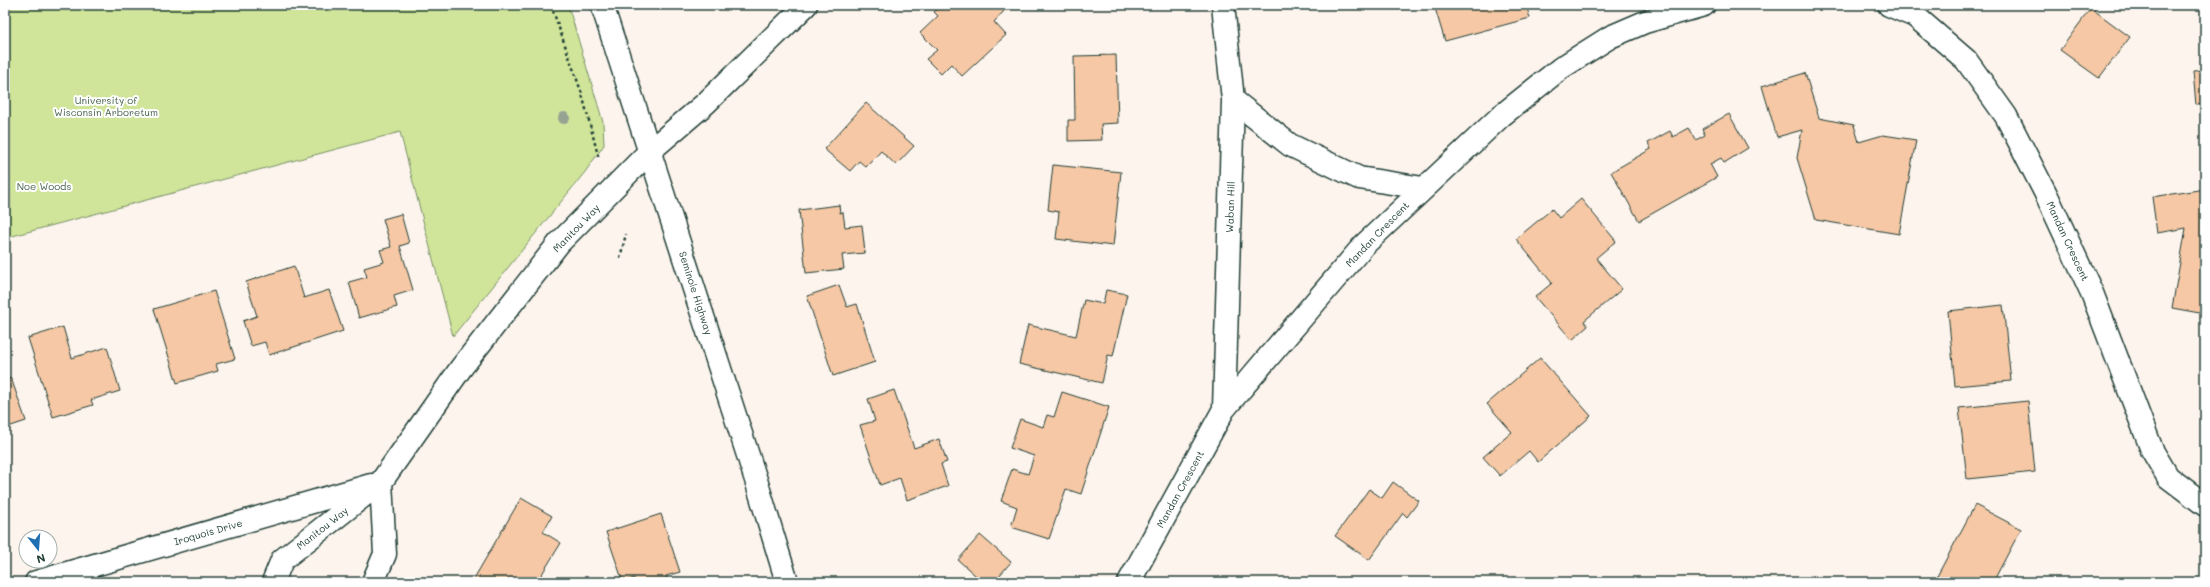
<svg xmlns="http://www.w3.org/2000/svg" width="2210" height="587" font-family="Mali,sans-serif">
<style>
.green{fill:#d0e59a;stroke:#789167}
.building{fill:#f6c8a5;stroke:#1f3d34}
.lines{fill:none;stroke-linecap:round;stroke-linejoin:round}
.minor-casing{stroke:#1f3d34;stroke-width:25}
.tertiary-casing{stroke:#1f3d34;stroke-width:25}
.path{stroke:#1f3d34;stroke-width:2.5;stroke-dasharray:3 3;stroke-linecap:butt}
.minor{stroke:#fff;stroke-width:22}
.tertiary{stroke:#fff;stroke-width:22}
.tree{fill:#96a292}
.labels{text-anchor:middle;stroke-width:4;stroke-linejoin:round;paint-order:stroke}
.park-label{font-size:10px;fill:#425f48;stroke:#fff}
.street-label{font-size:10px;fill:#1f3d34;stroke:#fff}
</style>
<rect width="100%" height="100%" fill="#fdf4ed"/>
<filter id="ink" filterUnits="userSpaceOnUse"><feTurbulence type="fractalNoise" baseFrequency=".025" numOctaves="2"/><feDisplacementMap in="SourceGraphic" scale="8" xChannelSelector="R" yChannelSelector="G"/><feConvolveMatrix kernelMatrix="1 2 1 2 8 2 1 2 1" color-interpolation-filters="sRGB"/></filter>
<g filter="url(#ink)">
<path class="green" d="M5 5H568L603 122 604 145 585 172 453 336 400 132 5 238Z"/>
<path class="building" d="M942 5H998L1004 11 994 22 1006 35 962 76 951 64 941 74 926 59 937 50 920 33 938 16 934 12Z
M1434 5H1526L1530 18 1445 41Z
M2091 8 2130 37 2099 78 2060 50Z
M1116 55 1118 123 1101 124 1102 140 1068 141V120H1075L1074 56Z
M2205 70V104L2196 105 2193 71Z
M1805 73 1819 118 1854 125 1859 142 1883 135 1916 140 1899 234 1816 220 1797 158 1802 130 1777 137 1762 86Z
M866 103 914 146 896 165 881 151 866 167 859 161 850 171 824 149Z
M1729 114 1748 148 1724 163 1721 158 1710 164 1717 177 1639 221 1611 172 1651 149 1648 143 1670 131 1673 137 1689 128 1696 140 1705 135 1702 129Z
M1053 165 1121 172 1113 246 1056 239 1059 212 1048 210Z
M2205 189V314L2172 308 2186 228 2157 233 2152 197Z
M1581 199 1616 241 1596 258 1622 289 1584 321 1588 326 1572 340 1535 297 1552 283 1516 239 1552 209 1559 218Z
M839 205 840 213 843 212 845 227 862 225 865 253 842 255 844 269 806 273 799 210Z
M401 214 409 243 400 246 413 290 394 296 397 307 359 318 349 282 367 277 364 268 384 262 380 250 391 247 383 219Z
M294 266 304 298 329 290 343 331 269 355 265 342 251 346 243 321 257 316 246 282Z
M839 285 847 307 857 304 875 362 833 376 807 296Z
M1106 290 1127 294 1113 356 1108 355 1102 383 1019 364 1028 325 1076 336 1084 300 1103 304Z
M214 291 235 359 216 364 218 371 177 383 154 309Z
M2003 305 2011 381 1955 386 1948 311Z
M63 327 72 358 107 347 120 391 91 400 93 405 53 417 28 338Z
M1540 358 1591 416 1538 462 1529 451 1500 476 1483 457 1512 432 1487 404Z
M11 378 26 421 5 428V380Z
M894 390 914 448 939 439 947 462 941 464 948 486 907 500 900 478 880 485 860 425 875 421 868 399Z
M1062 392 1109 407 1081 494 1066 489 1049 539 1011 527 1017 507 1001 501 1012 469 1028 474 1034 456 1010 448 1020 419 1043 427 1047 415 1054 417Z
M2028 401 2035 472 1967 479 1959 408Z
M1393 482 1419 501 1407 517 1403 513 1369 560 1335 536 1369 489 1382 498Z
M521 498 552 516 543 532 561 543 537 582H472Z
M1975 505 2021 529 1993 582H1934Z
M661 514 680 572 666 576 668 582H635L634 578 623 582 606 532Z
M980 535 1011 562 994 582H983L958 560Z"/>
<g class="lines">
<defs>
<path id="minor" d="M1223 5 1233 100 1224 409
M1889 5 1915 16 1966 60 2006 116 2047 196 2092 293 2152 450 2168 477 2205 505
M1233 100 1290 145 1359 178 1423 188
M36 582 371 485
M273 582 282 560 381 482 461 368 559 243 650 151 706 103 806 5
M373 582 385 554 381 482
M1129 582 1224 409 1364 245 1501 116 1561 68 1610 37 1645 22 1704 5"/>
<path id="tertiary" d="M602 5 756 480 787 582"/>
</defs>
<use href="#minor" class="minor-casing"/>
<use href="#tertiary" class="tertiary-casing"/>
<path class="path" d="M551 5 582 94 599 159
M620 258 626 234"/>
<use href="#minor" class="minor"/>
<use href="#tertiary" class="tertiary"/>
</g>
<circle class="tree" cx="564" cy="118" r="6"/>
</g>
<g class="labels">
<g class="park-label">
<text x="106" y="104">University of<tspan x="106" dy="12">Wisconsin Arboretum</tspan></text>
<text x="44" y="190">Noe Woods</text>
</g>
<g class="street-label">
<text transform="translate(1230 207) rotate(-88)" y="4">Waban Hill</text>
<text transform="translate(576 228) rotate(-46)" y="4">Manitou Way</text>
<text transform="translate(1377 234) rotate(-46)" y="4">Mandan Crescent</text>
<text transform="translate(2068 241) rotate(65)" y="4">Mandan Crescent</text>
<text transform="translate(696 293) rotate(72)" y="4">Seminole Highway</text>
<text transform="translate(1180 489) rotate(-61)" y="4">Mandan Crescent</text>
<text transform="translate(322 528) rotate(-38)" y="4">Manitou Way</text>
<text transform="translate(208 532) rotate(-16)" y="4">Iroquois Drive</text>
</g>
</g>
<rect width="2210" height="587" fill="none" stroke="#fff" stroke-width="20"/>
<rect x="10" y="10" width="2190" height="567" fill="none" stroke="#1f3d34" stroke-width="1.5" filter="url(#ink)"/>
<g transform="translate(38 549) rotate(163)"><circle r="19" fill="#ffffff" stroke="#a5b1ae"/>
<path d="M0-3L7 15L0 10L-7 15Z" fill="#1f6fb2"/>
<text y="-6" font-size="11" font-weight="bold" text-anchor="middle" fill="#1f3d34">N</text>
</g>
</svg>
